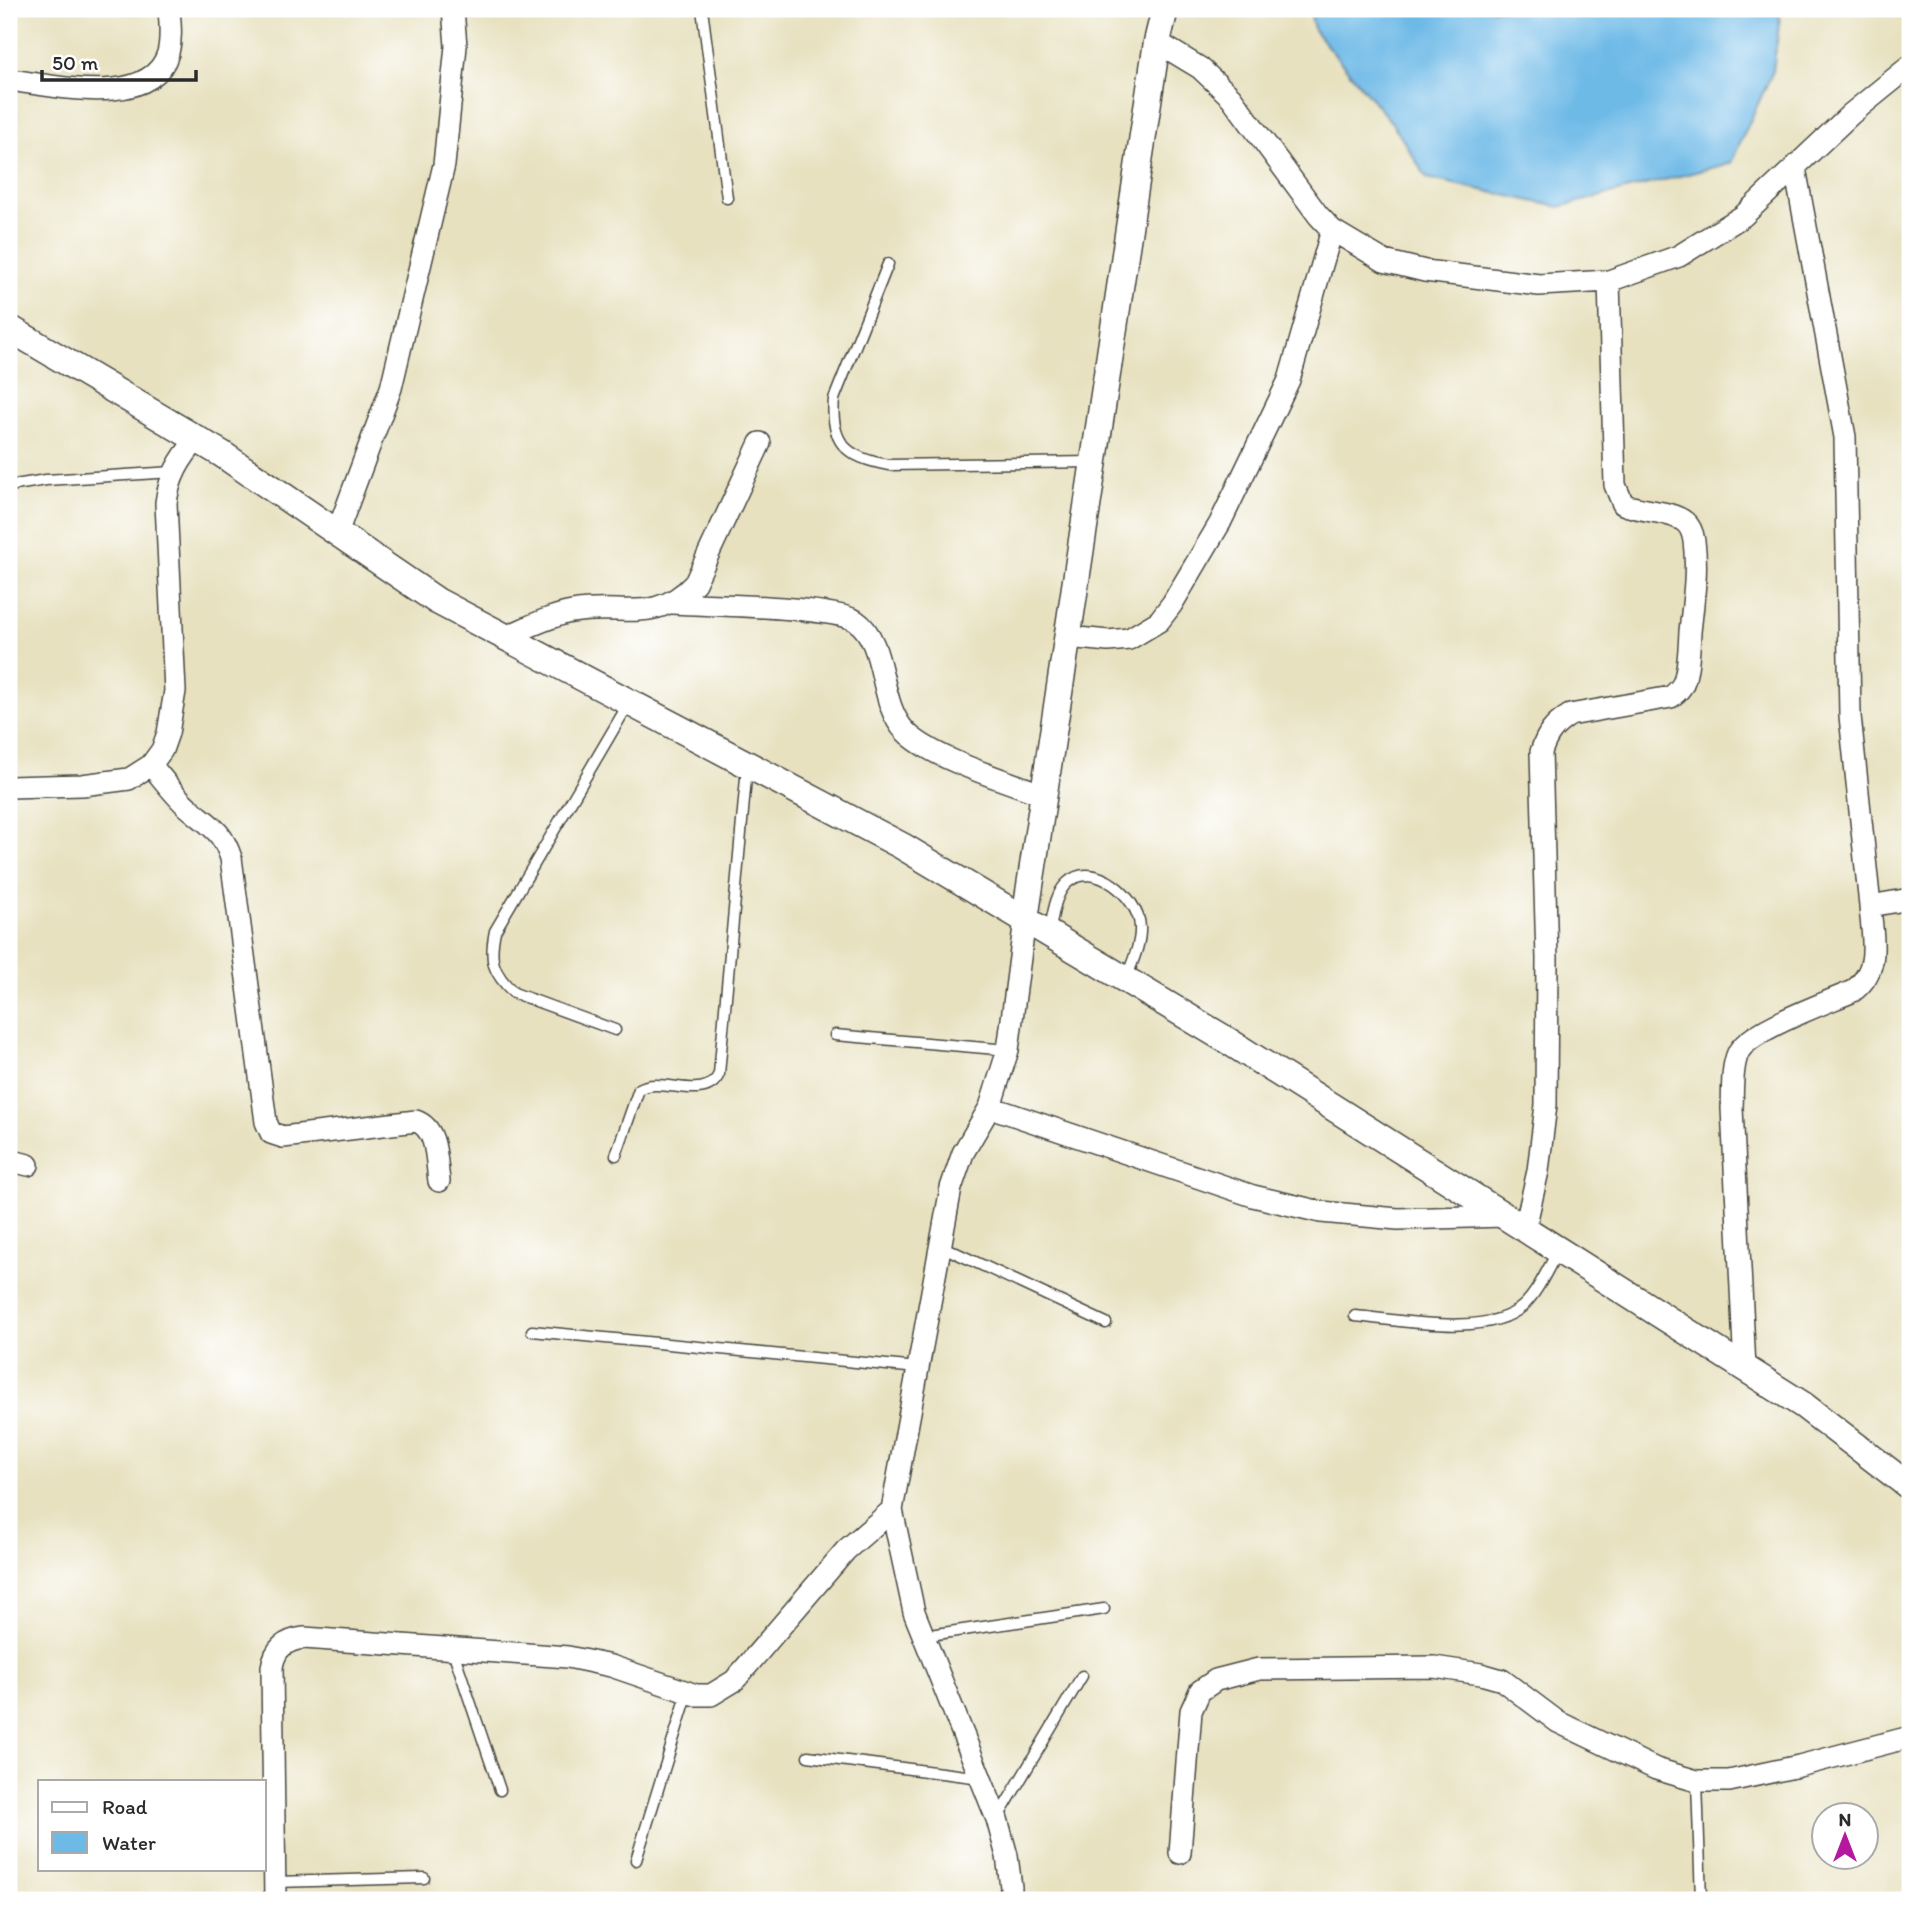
<svg xmlns="http://www.w3.org/2000/svg" width="1919" height="1909" font-family="Itim,sans-serif">
<style>
.water{fill:#6ebae7;stroke:#4c7289;stroke-width:2}
.lines{fill:none;stroke-linecap:round;stroke-linejoin:round}
.service-casing{stroke:#474641;stroke-width:13}
.minor-casing{stroke:#474641;stroke-width:24}
.tertiary-casing{stroke:#474641;stroke-width:29}
.service{stroke:#fff;stroke-width:10}
.minor{stroke:#fff;stroke-width:21}
.tertiary{stroke:#fff;stroke-width:26}
</style>
<rect width="100%" height="100%" fill="#fff"/>
<filter id="ink" filterUnits="userSpaceOnUse"><feTurbulence type="fractalNoise" baseFrequency=".0143" numOctaves="2"/><feDisplacementMap in="SourceGraphic" scale="14" xChannelSelector="R" yChannelSelector="G"/><feConvolveMatrix kernelMatrix="1 2 1 2 8 2 1 2 1" color-interpolation-filters="sRGB"/></filter>
<filter id="wash" filterUnits="userSpaceOnUse"><feTurbulence type="fractalNoise" baseFrequency=".00686" numOctaves="4" result="noise"/><feDisplacementMap in="SourceGraphic" scale="28" xChannelSelector="R" yChannelSelector="G"/><feGaussianBlur stdDeviation="1.57" result="paint"/><feColorMatrix in="noise" values="0 0 0 0 0 0 0 0 0 0 0 0 0 0 0 0 0 1.4 0 .05"/><feComposite in="paint" operator="in"/></filter>
<g filter="url(#wash)">
<rect width="100%" height="100%" fill="#e7e1bf"/>
<path class="water" d="M1310 9H1781L1773 71 1731 163 1559 207 1427 178 1392 123 1314 30Z"/>
</g>
<g filter="url(#ink)">
<g class="lines">
<defs>
<path id="service" d="M702 9 727 198
M888 264 834 399C830 444 847 458 889 465L1092 462
M9 486 46 480 173 472
M1049 933C1053 917 1054 895 1067 883 1094 858 1139 898 1140 927 1141 944 1132 963 1126 979
M615 1030 514 993C492 972 489 960 495 931L629 703
M835 1035 1008 1050
M616 1155 639 1089C662 1075 706 1104 719 1074L747 767
M941 1246 1106 1323
M1355 1316C1401 1320 1488 1338 1523 1306 1538 1292 1548 1268 1558 1251
M532 1331 918 1368
M923 1636 1104 1609
M452 1648 500 1790
M808 1756 981 1778
M1697 1781 1701 1900
M997 1819 1082 1676
M636 1860 688 1692
M275 1882 424 1878"/>
<path id="minor" d="M1157 42 1200 68 1231 97 1318 215 1332 230 1384 261 1425 271 1539 285 1609 281 1679 256 1743 216 1851 114 1910 66
M9 80C53 85 151 110 168 53 172 38 170 23 169 9
M1795 168 1845 437 1850 716 1870 906
M337 533 391 388 444 165 456 46 453 9
M672 603C706 605 833 606 856 621 887 642 878 703 905 731 930 758 1007 781 1044 795
M505 637C527 628 549 616 572 612 623 603 654 626 695 583L760 443
M1068 637 1108 641 1129 639 1159 621 1172 604 1220 523 1289 380 1332 230
M151 765C163 779 175 796 189 808 210 826 222 830 231 858L266 1122 271 1133 283 1137 416 1121C438 1129 436 1160 439 1181
M9 787 82 785 129 779 151 765 162 750 168 733 175 691 166 503C169 477 180 459 197 439
M990 1107 1253 1196 1321 1212 1398 1219 1505 1216
M9 1160 28 1165
M1525 1228 1538 1171 1546 1105 1547 959 1541 752C1547 734 1554 725 1570 715L1671 697C1677 692 1682 688 1684 681 1689 666 1689 648 1690 632 1693 603 1698 571 1694 541 1693 534 1690 526 1685 522 1671 510 1641 512 1623 504L1615 485 1609 281
M1745 1368 1732 1108C1733 1091 1731 1069 1738 1053 1748 1030 1829 1002 1853 991 1882 969 1872 938 1870 906L1910 899
M1180 1853 1191 1711 1200 1691 1216 1680 1259 1669 1434 1667 1481 1674 1502 1680 1558 1722 1656 1769 1697 1781H1729L1799 1766 1910 1737
M275 1900 272 1667C275 1648 286 1640 304 1638L568 1657 611 1666 696 1695H711L734 1681 846 1550 892 1510
M1010 1900 1011 1887 1007 1856 997 1819 914 1612 892 1510 951 1188 963 1153 990 1107 1008 1050 1025 919"/>
<path id="tertiary" d="M9 328 222 454 437 601 902 846 1225 1039 1803 1405 1910 1487
M1025 919 1157 42 1165 9"/>
</defs>
<use href="#service" class="service-casing"/>
<use href="#minor" class="minor-casing"/>
<use href="#tertiary" class="tertiary-casing"/>
<use href="#service" class="service"/>
<use href="#minor" class="minor"/>
<use href="#tertiary" class="tertiary"/>
</g>
</g>
<rect width="1919" height="1909" fill="none" stroke="#fff" stroke-width="35"/>
<rect x="38" y="1780" width="228" height="91" fill="#ffffff" stroke="#aaaaaa" stroke-width="2"/>
<rect x="52" y="1802" width="35" height="10" fill="#ffffff" stroke="#aaaaaa" stroke-width="2"/>
<text x="102" y="1814" font-size="21" fill="#2b2b2b">Road</text>
<rect x="52" y="1832" width="35" height="21" fill="#6ebae7" stroke="#aaaaaa" stroke-width="2"/>
<text x="102" y="1850" font-size="21" fill="#2b2b2b">Water</text>
<g transform="translate(1845 1836)"><circle r="33" fill="#ffffff" stroke="#aaaaaa" stroke-width="2"/>
<path d="M0-5L12 26L0 18L-12 26Z" fill="#b5179e"/>
<text y="-10" font-size="19" font-weight="bold" text-anchor="middle" fill="#2b2b2b">N</text>
</g>
<path d="M42 70v10h154v-10" fill="none" stroke="#2b2b2b" stroke-width="3.5"/>
<text x="52" y="70" font-size="21" fill="#2b2b2b" stroke="#ffffff" stroke-width="5" paint-order="stroke">50 m</text>
</svg>
